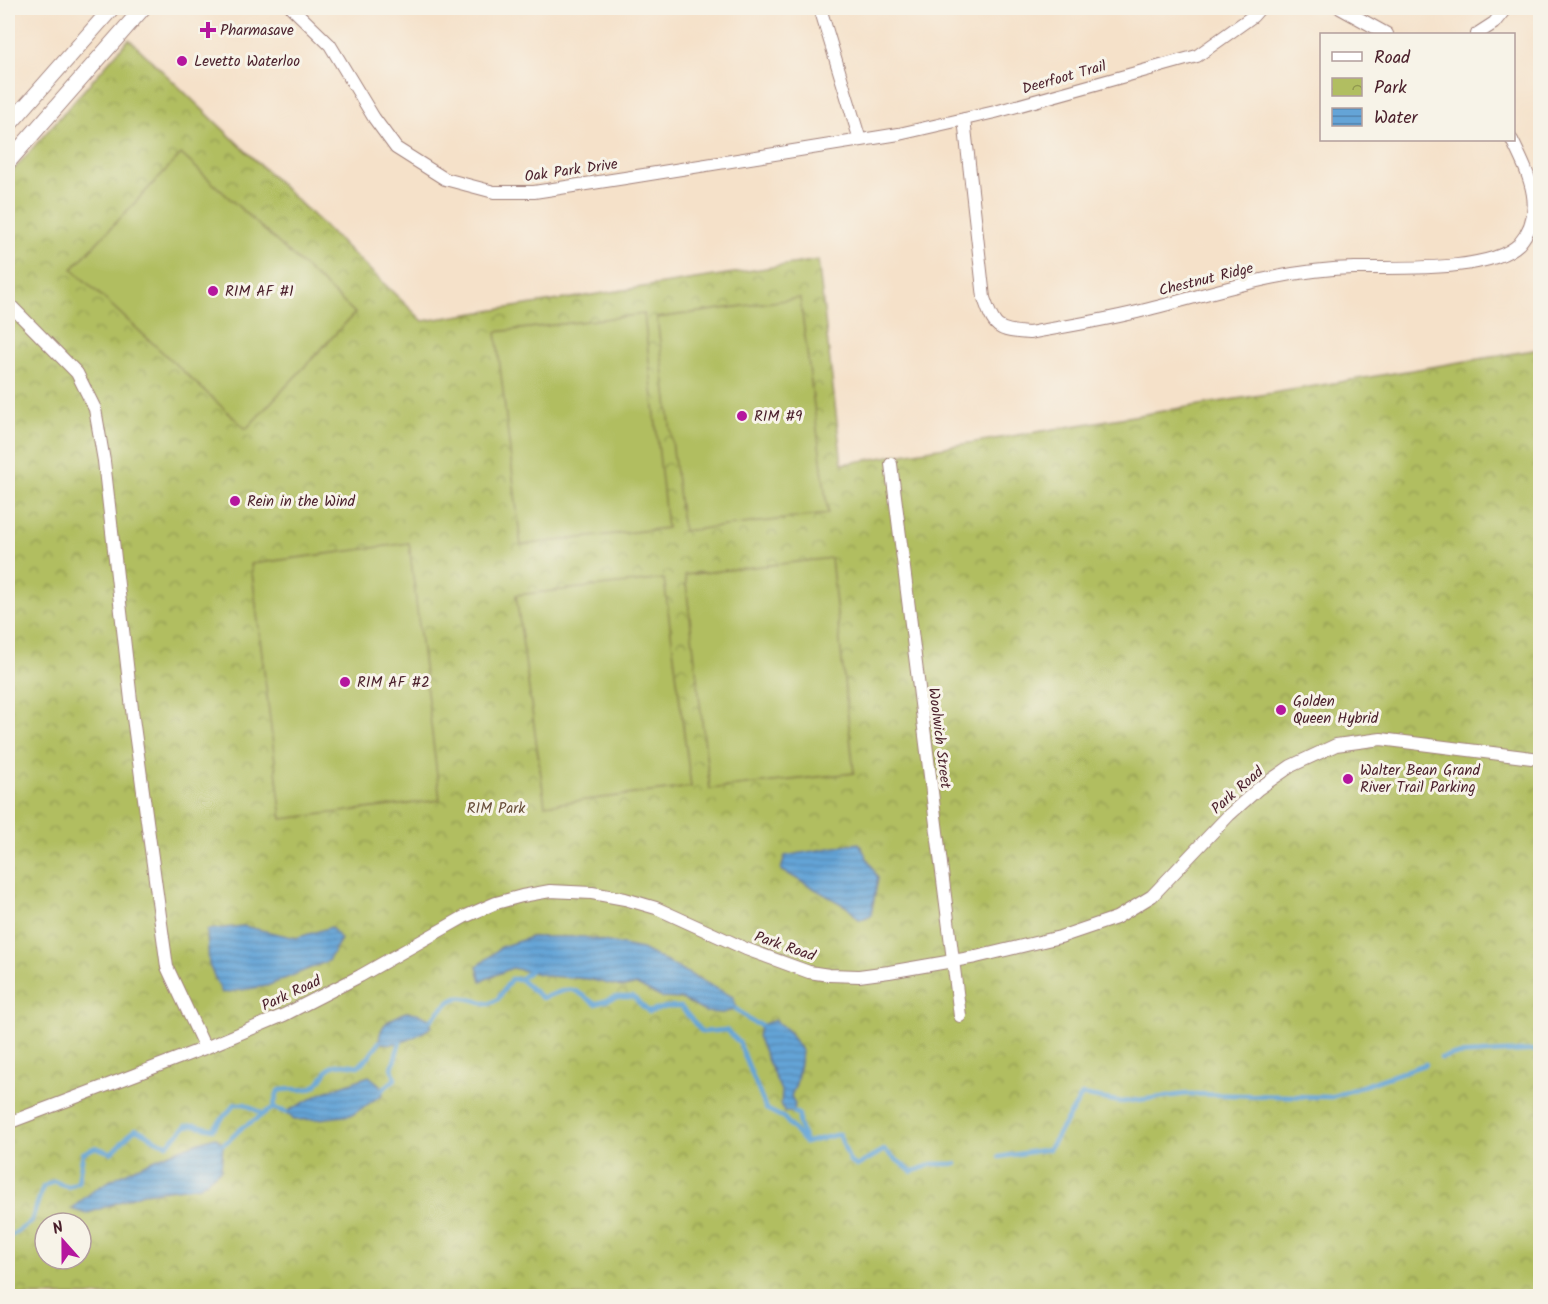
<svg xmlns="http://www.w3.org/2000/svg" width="1548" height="1304" font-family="Kalam,sans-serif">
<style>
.park{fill:url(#park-crowns);stroke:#7e6e46;stroke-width:1.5;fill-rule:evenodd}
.garden{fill:#b1be61;stroke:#7e6e46;stroke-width:1.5}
.water{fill:url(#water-rules);stroke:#576281;stroke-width:1.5}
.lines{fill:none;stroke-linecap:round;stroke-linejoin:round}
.stream{stroke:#64a4d7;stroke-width:4.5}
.minor-casing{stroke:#a0807a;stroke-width:14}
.tertiary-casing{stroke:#a0807a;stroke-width:17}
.minor{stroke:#fff;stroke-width:12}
.tertiary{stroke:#fff;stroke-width:15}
.poi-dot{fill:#b5179e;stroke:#f7f3e8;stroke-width:2}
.labels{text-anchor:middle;stroke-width:6;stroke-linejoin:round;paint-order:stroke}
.poi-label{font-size:15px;fill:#4a1f2b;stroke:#f7f3e8;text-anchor:start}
.street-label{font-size:15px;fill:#4a1f2b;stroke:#f7f3e8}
.park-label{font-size:15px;fill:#694f3b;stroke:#f7f3e8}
</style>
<defs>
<pattern id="park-crowns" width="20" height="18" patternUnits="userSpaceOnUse" patternTransform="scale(1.5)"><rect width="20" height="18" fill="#b1be61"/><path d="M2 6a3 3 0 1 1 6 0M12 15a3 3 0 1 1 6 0" fill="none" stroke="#929a50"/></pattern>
<pattern id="water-rules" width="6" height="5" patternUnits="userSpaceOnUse" patternTransform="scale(1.5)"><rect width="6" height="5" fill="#64a4d7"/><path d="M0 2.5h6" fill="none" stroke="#5485af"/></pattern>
</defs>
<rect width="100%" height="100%" fill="#f7f3e8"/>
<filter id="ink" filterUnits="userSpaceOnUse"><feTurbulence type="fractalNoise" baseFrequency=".0167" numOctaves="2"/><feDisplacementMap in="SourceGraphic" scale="12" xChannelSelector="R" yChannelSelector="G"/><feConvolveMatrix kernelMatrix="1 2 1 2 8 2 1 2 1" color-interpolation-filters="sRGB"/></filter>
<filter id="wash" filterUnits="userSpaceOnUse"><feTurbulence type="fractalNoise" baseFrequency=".008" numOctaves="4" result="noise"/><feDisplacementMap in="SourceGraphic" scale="24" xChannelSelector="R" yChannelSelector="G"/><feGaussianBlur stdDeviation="1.35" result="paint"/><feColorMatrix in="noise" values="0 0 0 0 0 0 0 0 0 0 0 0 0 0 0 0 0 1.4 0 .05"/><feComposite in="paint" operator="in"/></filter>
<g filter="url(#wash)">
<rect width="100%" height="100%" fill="#f5e1c9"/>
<path class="park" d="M129 39 423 321 818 260 842 464 1540 349V1296H8V176ZM45 1223H81V1259H45Z"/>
<path class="garden" d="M181 154 355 313 246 429 72 269Z
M800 298 828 514 683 531 657 318Z
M644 314 667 528 521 545 496 332Z
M409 543 440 800 282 819 251 564Z
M831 558 854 773 710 789 685 575Z
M664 579 691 787 545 805 516 595Z"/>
<path class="water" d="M859 843 878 878 871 915 860 920 847 907 781 870 785 856Z
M243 926 296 938 331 927 341 939 328 961 267 986 222 993 209 965 207 930Z
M531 937H584L642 949 733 997 736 1009 723 1013 705 1012 682 999 662 998 637 985 622 987 588 979 549 976 512 968 481 981 477 967 501 947Z
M406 1012 417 1013 431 1020V1027C416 1037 398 1048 379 1042 380 1022 390 1020 406 1012Z
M775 1020 789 1032 802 1052 796 1084 791 1096 795 1104 794 1112H784L781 1103 782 1093 757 1036 761 1025Z
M369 1076 380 1085 383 1094 352 1115 318 1119 294 1120 286 1112 322 1093Z
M215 1137 223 1144 221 1169 200 1186 143 1193 86 1214 71 1209C79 1203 87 1195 96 1189 128 1169 179 1148 215 1137Z"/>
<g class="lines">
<path class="stream" d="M520 979 530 971
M736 1009 752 1022 761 1025
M431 1020C456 994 453 994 489 1004L498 999 511 979H520L542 998C573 988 568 984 595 1004L617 997H633L649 1012 666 1007H681L702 1032 726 1030 739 1042 766 1109 784 1118 805 1143 839 1134 850 1162 857 1166 884 1150 912 1172 932 1164H956
M1441 1058 1452 1055 1540 1050
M382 1090 395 1079 392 1068 400 1042
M273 1108 286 1112
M794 1112 799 1115V1124L805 1141
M223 1144C232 1139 235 1133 242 1128 249 1123 256 1120 263 1114
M999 1157 1049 1149 1082 1095 1122 1102 1187 1094 1331 1097 1426 1064
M8 1238 31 1222 43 1187 54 1181 68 1187 78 1182 83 1153 96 1147 111 1153 135 1129C148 1132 155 1143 168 1144L186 1126 195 1125 213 1129 235 1104H245L263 1114 273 1108 278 1091C288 1087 297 1091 307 1089 331 1084 316 1057 358 1066L369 1057 379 1042"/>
</g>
</g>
<g filter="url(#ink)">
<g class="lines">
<defs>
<path id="minor" d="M292 8 330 45 374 118 396 148 445 179 494 192H534L625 178 899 134 995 112 1197 56 1253 16 1260 8
M820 8 860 140
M1340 8 1387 34
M1477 34 1494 23 1506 8
M964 119 984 298C994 328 997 331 1029 333 1067 326 1107 320 1145 310 1214 293 1283 269 1355 268 1396 267 1489 273 1519 244 1548 210 1528 173 1512 140
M8 303 77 373 95 409 104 461 133 718 167 967 205 1048
M891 464 960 1016
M8 1123 205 1048 284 1015 360 976 464 917 496 903 522 896 550 891 592 893 625 899 656 908 746 949 809 972 829 975 859 976 889 972 976 957 1060 937 1116 918 1152 896 1229 815 1258 789 1291 766 1336 745 1381 739 1540 759"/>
<path id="tertiary" d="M8 126 112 8
M8 162 143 8"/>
</defs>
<use href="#minor" class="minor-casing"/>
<use href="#tertiary" class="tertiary-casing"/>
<use href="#minor" class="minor"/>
<use href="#tertiary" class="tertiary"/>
</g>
</g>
<g class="poi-dot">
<path d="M205 21h6v6h6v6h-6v6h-6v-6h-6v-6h6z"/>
<circle cx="182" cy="61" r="6"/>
<circle cx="213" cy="291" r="6"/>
<circle cx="742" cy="416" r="6"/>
<circle cx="235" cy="501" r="6"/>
<circle cx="345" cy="682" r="6"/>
<circle cx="1281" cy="710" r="6"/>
<circle cx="1348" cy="779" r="6"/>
</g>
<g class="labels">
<g class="poi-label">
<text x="220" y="35">Pharmasave</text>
<text x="194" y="66">Levetto Waterloo</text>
<text x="225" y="296">RIM AF #1</text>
<text x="754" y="421">RIM #9</text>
<text x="247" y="506">Rein in the Wind</text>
<text x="357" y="687">RIM AF #2</text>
<text x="1293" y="706">Golden<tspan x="1293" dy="17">Queen Hybrid</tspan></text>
<text x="1360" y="775">Walter Bean Grand<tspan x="1360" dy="17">River Trail Parking</tspan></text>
</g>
<g class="street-label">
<text transform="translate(1064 77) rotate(-16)" y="5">Deerfoot Trail</text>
<text transform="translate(571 170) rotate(-8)" y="5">Oak Park Drive</text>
<text transform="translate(1206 279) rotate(-14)" y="5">Chestnut Ridge</text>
<text transform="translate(940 738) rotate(83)" y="5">Woolwich Street</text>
<text transform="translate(1237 790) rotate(-41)" y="5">Park Road</text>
<text transform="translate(785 946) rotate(19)" y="5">Park Road</text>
<text transform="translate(291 993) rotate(-25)" y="5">Park Road</text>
</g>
<g class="park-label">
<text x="496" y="813">RIM Park</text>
</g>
</g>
<rect width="1548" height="1304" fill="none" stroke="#f7f3e8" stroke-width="30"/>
<rect x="1320" y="33" width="195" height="108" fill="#f7f3e8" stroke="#b29e9c" stroke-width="1.5"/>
<rect x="1332" y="52" width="30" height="9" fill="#ffffff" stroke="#b29e9c" stroke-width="1.5"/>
<text x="1374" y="63" font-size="18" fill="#4a1f2b">Road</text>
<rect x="1332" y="78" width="30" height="18" fill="url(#park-crowns)" stroke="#b29e9c" stroke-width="1.5"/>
<text x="1374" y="93" font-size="18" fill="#4a1f2b">Park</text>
<rect x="1332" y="108" width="30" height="18" fill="url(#water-rules)" stroke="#b29e9c" stroke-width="1.5"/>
<text x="1374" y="123" font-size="18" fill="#4a1f2b">Water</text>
<g transform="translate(63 1241) rotate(339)"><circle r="28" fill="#f7f3e8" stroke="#b29e9c" stroke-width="1.5"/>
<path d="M0-4.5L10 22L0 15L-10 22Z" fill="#b5179e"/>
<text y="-9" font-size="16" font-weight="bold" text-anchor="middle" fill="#4a1f2b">N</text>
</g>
</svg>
